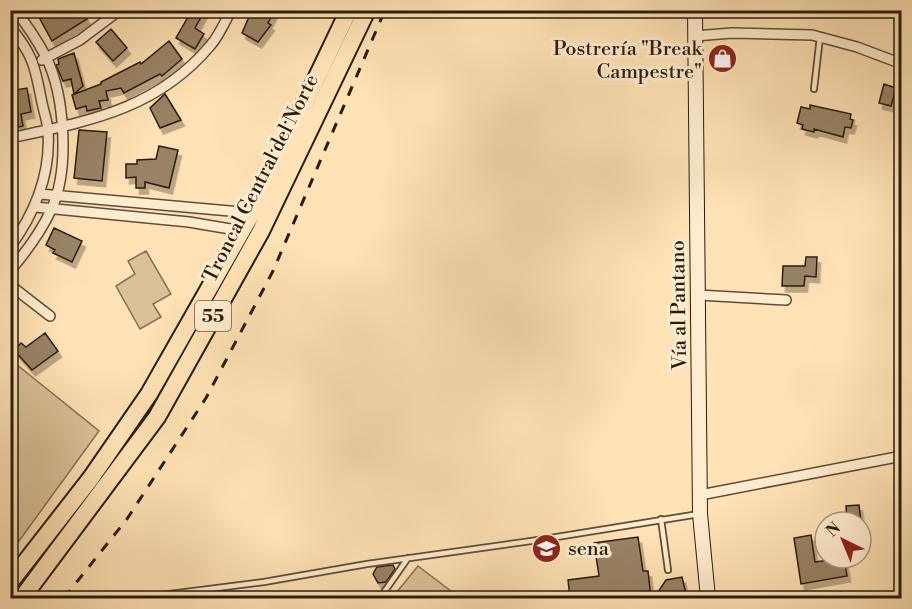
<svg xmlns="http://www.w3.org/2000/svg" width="912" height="609" font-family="'Libre Bodoni',serif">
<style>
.green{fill:#dbc199;stroke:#826f54;stroke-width:1.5}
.building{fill:#988365;stroke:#291d0f;stroke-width:1.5;filter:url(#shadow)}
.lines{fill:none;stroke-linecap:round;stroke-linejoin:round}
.lane-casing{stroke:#5e4e38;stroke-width:8}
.street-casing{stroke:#5e4e38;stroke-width:12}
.secondary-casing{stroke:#291d0f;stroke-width:16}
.highway-casing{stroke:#291d0f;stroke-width:20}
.lane{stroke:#ffeccf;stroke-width:4.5}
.street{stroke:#ffeccf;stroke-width:9}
.secondary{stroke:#ffeccf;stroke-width:14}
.highway{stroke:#ffe2b5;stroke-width:16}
.rail{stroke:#291d0f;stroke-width:3;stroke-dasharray:10 10;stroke-linecap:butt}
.labels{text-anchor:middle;stroke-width:6;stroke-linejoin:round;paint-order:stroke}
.shield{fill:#ffeccf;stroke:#695b49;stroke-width:1.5}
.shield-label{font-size:18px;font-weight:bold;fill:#291d0f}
.poi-label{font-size:20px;fill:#291d0f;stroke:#ffeccf;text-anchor:end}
.street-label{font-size:20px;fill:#291d0f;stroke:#ffeccf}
</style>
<defs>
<filter id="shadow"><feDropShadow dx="3.5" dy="6" stdDeviation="0" flood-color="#0004"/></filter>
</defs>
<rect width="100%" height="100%" fill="#ffe2b5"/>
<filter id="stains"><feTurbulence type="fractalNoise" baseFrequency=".00333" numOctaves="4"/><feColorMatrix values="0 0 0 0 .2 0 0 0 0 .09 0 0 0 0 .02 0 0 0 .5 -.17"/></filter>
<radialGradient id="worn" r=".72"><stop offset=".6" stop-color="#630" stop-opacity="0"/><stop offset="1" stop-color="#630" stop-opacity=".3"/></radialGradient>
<path class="green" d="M146 251 171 294 153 304 161 317 140 329 116 286 135 274 128 261Z
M11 360 99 431 11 552Z
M418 566 460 598H392Z"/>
<path class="building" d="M56 10H82L87 19 52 41 40 19Z
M192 10H205L195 28 204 34 195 49 176 38Z
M252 10H275L268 23 271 25 258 42 242 33Z
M111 29 127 48 113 61 96 42Z
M169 41 182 59 162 76 160 74 124 93 121 88 106 91 108 100 99 101 101 108 87 111 86 106 76 109 72 95 101 84V82L140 62 141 64Z
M74 53 83 86 74 94 71 79 63 81 56 65 59 64 58 59Z
M884 84 896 88 891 106 879 103Z
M27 88 31 112 21 114 23 126 10 129V96L16 95 15 90Z
M165 94 181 120 160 128 150 108Z
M810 105 851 114 850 119 853 120 851 128 845 127 843 137 814 129V132L802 129 803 125 797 123 801 107 810 109Z
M79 130 107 132 102 181 74 178Z
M159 146 178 150 169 188 145 182V188H136V177L126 178V164H137V160L156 159Z
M54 228 82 241 72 262 53 253 55 250 46 245Z
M806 257H817L816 277 805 276 804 286H782L783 266H805Z
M45 333 58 351 32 370 14 350 21 343 26 347Z
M859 505 861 522H847L846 506Z
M811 535 815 562 844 558 847 576 801 584 794 538Z
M638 537 643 571H648L651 598H622V596L570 598 568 580 599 576 594 543Z
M393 565 395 569 386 582 378 583 373 574 377 567Z
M682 577 687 598H654L666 580Z"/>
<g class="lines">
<defs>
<path id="lane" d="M814 89 820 37
M661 519 668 570
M138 598 264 582 367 564 538 540 699 514
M380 598 408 558"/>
<path id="street" d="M10 27C32 53 35 66 41 98 43 109 47 120 48 130 51 173 35 213 10 247
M695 36 732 33 812 35 857 47 902 64
M42 60 80 40 120 10
M10 138C88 121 156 110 210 46 219 36 225 22 231 10
M40 194 252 213
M35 207 189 222 242 231
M10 271C26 252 41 232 51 210 70 170 65 96 46 57 37 40 27 25 15 10
M10 285 50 316
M698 295 786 300
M700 495 902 456"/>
<path id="secondary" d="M695 10 700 514 708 598"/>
<path id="highway" d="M10 582 91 478 149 394 252 213 349 10
M22 598 157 417 261 231 367 10"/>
</defs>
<use href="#lane" class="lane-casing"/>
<use href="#street" class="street-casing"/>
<use href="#secondary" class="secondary-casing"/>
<use href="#highway" class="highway-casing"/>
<use href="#lane" class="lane"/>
<use href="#street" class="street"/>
<use href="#secondary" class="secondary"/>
<use href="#highway" class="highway"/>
<path class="rail" d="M64 598 127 519 206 398 273 271 385 10"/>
</g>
<defs>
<symbol id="shop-disc" viewBox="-11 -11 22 22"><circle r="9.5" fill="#8f2418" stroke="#ffeccf"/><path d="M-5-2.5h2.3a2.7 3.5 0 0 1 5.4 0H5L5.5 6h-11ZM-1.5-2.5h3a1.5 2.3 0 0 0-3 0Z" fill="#fff"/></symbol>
<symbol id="university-disc" viewBox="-11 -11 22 22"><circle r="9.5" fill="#8f2418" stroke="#ffeccf"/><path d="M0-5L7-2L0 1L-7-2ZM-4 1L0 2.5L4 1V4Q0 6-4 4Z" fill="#fff"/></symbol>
</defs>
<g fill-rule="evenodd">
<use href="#shop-disc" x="706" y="42" width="33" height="33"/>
<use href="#university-disc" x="530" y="532" width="33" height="33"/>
</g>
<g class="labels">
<rect class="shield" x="195" y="301" width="36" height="30" rx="4.5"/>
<g class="shield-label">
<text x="213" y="322">55</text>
</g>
<g class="poi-label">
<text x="702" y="55">Postrería "Break<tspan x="702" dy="23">Campestre"</tspan></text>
<text x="568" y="555" text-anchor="start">sena</text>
</g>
<g class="street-label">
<text transform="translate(260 178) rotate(-63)" y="7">Troncal Central del Norte</text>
<text transform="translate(678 305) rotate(-91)" y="7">Vía al Pantano</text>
</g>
</g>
<rect width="912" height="609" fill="none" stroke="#ffe2b5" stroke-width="36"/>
<rect x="12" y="12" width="888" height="585" fill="none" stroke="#291d0f" stroke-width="3"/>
<rect x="18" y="18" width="876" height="573" fill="none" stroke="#291d0f" stroke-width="1.5"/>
<g transform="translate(843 540) rotate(317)"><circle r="28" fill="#ffeccf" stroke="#a99982" stroke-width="1.5"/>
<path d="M0-4.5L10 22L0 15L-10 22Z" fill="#8f2418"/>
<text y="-9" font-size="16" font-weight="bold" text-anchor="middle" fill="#291d0f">N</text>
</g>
<rect width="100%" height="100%" filter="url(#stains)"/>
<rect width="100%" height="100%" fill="url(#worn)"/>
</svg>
